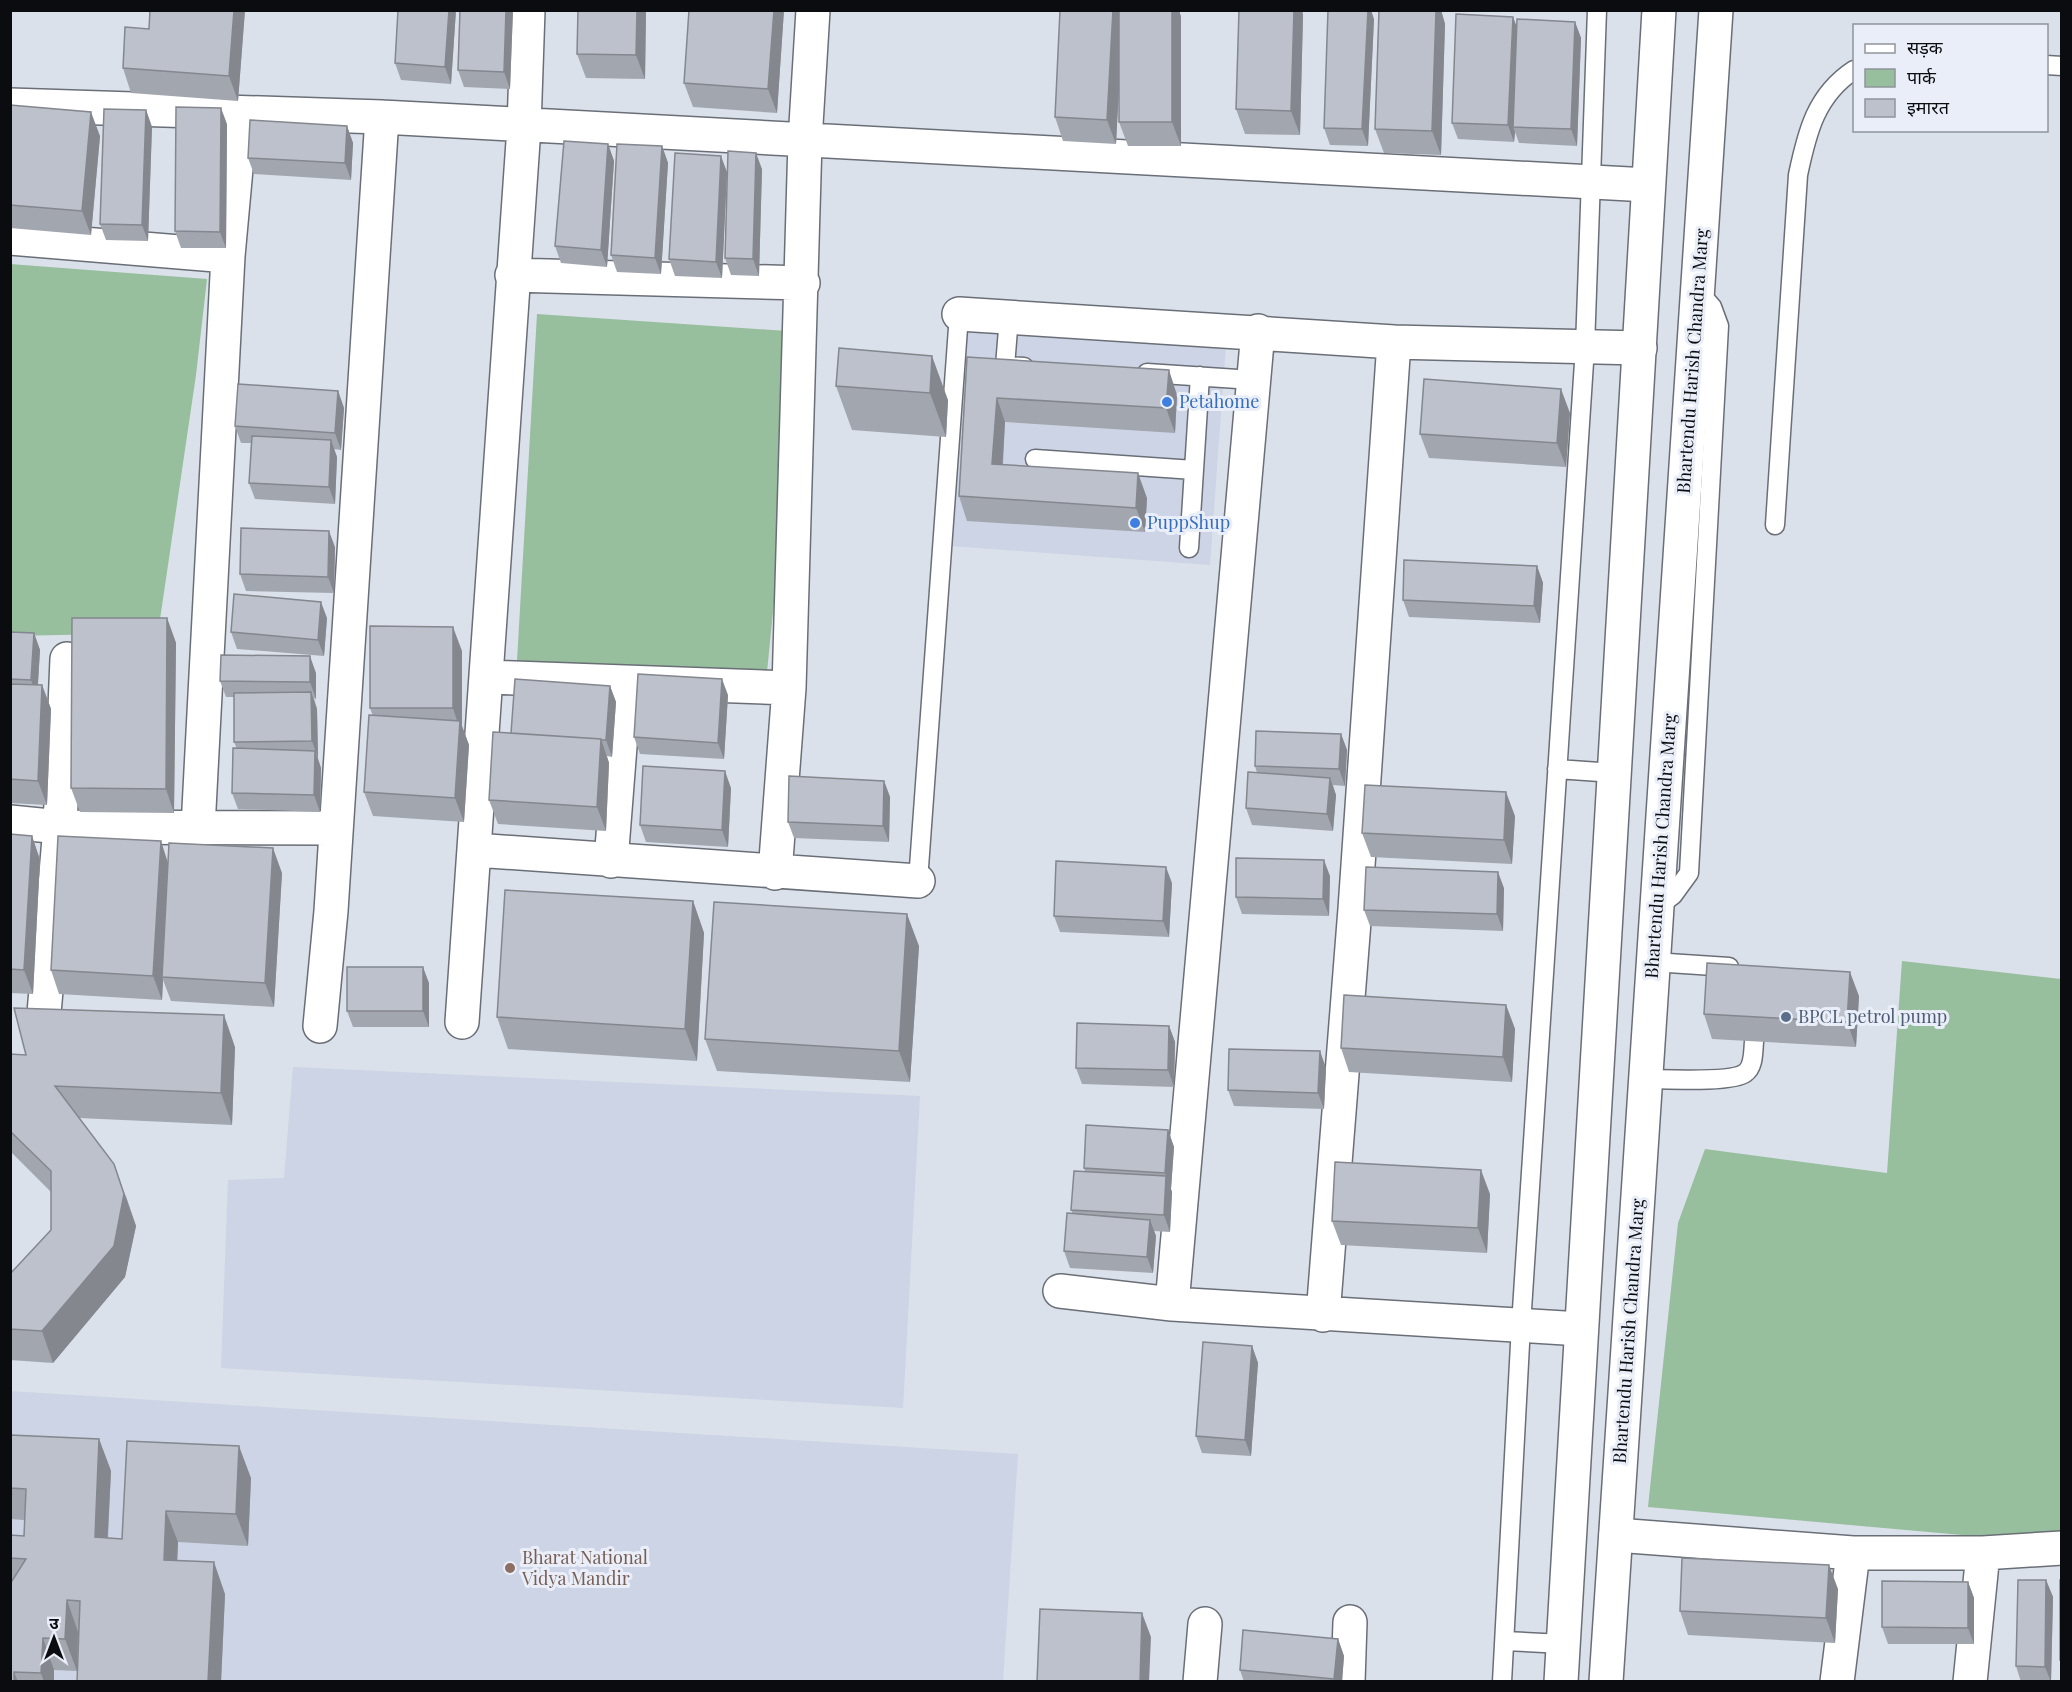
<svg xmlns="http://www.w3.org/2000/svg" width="2072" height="1692" font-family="'Playfair Display','Noto Sans Devanagari',serif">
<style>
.built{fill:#ccd4e5}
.green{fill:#97be9d}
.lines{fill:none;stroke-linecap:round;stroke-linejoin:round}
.lane-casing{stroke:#6a6e77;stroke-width:21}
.street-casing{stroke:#6a6e77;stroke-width:36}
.secondary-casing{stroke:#6a6e77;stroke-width:36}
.lane{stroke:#fff;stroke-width:18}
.street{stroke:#fff;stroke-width:33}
.secondary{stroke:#fff;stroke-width:33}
.wall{fill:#a2a6af}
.shaded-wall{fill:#84878e}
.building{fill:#bcc1cb;stroke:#84878e;stroke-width:1.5}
.shop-dot{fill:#3f7fe0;stroke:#e9eef8;stroke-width:2}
.service-dot{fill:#5c6f8a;stroke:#e9eef8;stroke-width:2}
.education-dot{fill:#8d6e63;stroke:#e9eef8;stroke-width:2}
.labels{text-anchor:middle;stroke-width:6;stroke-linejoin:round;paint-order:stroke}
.street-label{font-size:18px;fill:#0a0c0f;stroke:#e9eef8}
.shop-label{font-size:18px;fill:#366cbe;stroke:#e9eef8;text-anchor:start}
.service-label{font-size:18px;fill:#4e5e75;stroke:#e9eef8;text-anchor:start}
.education-label{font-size:18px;fill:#785e54;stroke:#e9eef8;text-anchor:start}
</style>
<rect width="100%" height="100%" fill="#dbe1eb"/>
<path class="built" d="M966 325 1226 344 1210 565 950 546Z
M293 1067 920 1096 903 1408 221 1368 228 1180 284 1178Z
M10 1391 1018 1454 1003 1681H11Z"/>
<path class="green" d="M10 264 207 279 196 375 158 633 11 636Z
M537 314 801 332 765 692 516 678Z
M1902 961 2061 979V1532L2007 1539 1648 1507 1678 1223 1705 1149 1887 1173Z"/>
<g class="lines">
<defs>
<path id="lane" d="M2046 65 2062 66
M1009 317 1005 366 1024 367
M1147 373 1253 380
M1035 459 1194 470
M1775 525 1798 175C1807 132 1816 95 1854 70
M1189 548 1200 376
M1557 769 1614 773
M918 881 959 314
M1657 907 1673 895 1689 873 1719 326 1712 307 1697 290
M1653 962 1729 967
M1645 1079C1664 1079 1732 1083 1745 1073 1754 1067 1753 1052 1754 1042
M1505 1641 1563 1644
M1502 1682 1521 1325 1585 347 1597 10"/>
<path id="street" d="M10 105 382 117 1648 185
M10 238 228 256
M512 275 803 283
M959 314 1394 342 1640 348
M488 677 789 688
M10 822 60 827 336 828
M198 828 228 256 241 114
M475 850 918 881
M611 861 625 683
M775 873 789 688 805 141 813 10
M462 1022 524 127 528 10
M43 1025 60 827 67 659
M320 1026 331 911 382 117
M1060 1291 1172 1304 1581 1329
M1172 1304 1258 331
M1323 1315 1355 909 1394 342
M1616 1535 1853 1553H1983L2062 1548
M1200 1682 1205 1624
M1348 1682 1350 1622
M1837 1682 1853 1553
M1970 1682 1983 1553"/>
<path id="secondary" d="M1561 1682 1659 10
M1606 1682 1716 10"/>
</defs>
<use href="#lane" class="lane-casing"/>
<use href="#street" class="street-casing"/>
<use href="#secondary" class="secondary-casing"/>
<use href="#lane" class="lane"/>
<use href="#street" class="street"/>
<use href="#secondary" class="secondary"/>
</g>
<path class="wall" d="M150 10H245L238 101 131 93 123 68 149 29Z
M398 10H456L451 84 401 80 395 63Z
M460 10H513L510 89 464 87 458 70Z
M578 10H646L645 79 586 78 577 54Z
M784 10 777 113 693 107 684 83Z
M1060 10H1179L1181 17V146H1128L1119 122V85L1116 144 1063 141 1055 117Z
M1239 10H1302L1303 15 1300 135 1245 134 1236 109Z
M1436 10H1441L1445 24 1441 155 1384 153 1375 129Z
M1513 17 1517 28 1575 22 1581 38 1577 146 1519 143 1515 132 1514 142 1458 139 1452 123Z
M1374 19 1368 146 1330 145 1324 128Z
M10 105 100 136 91 235 10 228Z
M146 110 152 127 148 241 106 240 100 224Z
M227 124 226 248H181L175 231Z
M347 126 353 143 351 180 254 174 248 158Z
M608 144 614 161 607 267 561 263 555 246Z
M662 146 668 163 661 274 617 272 611 255Z
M762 169 759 276 731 275 725 258Z
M727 172 722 278 675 276 669 259Z
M839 348 948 400 946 437 852 430 836 386Z
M967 357 1177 395 1175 433 1005 422 1003 465 1147 498 1145 532 967 521 959 496Z
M338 391 344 408 341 450 334 449 337 457 335 504 255 499 249 483 251 443H241L235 426Z
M1570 413 1566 467 1429 458 1420 434Z
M335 547 334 593 246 591 240 574Z
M1537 566 1543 583 1540 623 1409 617 1403 600Z
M167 618 176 643 174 813 80 812 71 788Z
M327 618 324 656 237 649 231 632Z
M10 632 34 633 40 650 38 685H42L51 709 47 805 10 803Z
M462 651V726L469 745 464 822 373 816 364 792 373 716 370 708Z
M316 673V699L314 698 317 709 318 758 321 768 320 812 238 809 232 793 237 749 234 742V697H226L220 681Z
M610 686 616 702 612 757 607 756 609 763 606 831 498 824 489 800Z
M728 695 724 759 640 754 634 737Z
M1341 734 1347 750 1345 786 1333 785 1336 795 1333 831 1252 825 1246 808 1257 773 1255 766Z
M884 781 890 797 889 842 794 838 788 822Z
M731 788 728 847 646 842 640 825Z
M1515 816 1512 864 1371 857 1362 833Z
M10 834 32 836 40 860 33 994 10 993Z
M168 863 282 873 274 1007 171 1001 163 980 162 1000 59 994 51 970Z
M1330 876 1329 916 1242 914 1236 897Z
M1172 883 1169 937 1060 932 1054 916Z
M1504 888 1503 931 1370 926 1364 910Z
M693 901 704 933 697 1061 508 1049 497 1017Z
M919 946 910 1082 717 1071 705 1039Z
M429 983V1027H353L347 1011Z
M1859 996 1856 1047 1712 1039 1704 1014Z
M1506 1005 1515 1029 1512 1082 1349 1072 1341 1048Z
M1169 1026 1175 1042 1174 1087 1082 1084 1076 1068Z
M235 1047 232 1125 79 1118 126 1196 136 1226 125 1277 53 1363 10 1360V1274L51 1230V1192L10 1151V1054L26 1055Z
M1326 1068 1324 1109 1234 1106 1228 1090Z
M1168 1130 1174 1147 1171 1189 1172 1192 1170 1232 1154 1231 1156 1236 1153 1273 1070 1268 1064 1251 1073 1214 1071 1210 1085 1171 1084 1168Z
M1490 1194 1487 1253 1341 1245 1332 1221Z
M1252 1346 1258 1363 1251 1456 1202 1453 1196 1436Z
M10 1435 99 1439 111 1471 108 1538 122 1539 127 1441 251 1478 248 1546 178 1542 177 1560 225 1594 221 1682H77L78 1632 77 1671 54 1670V1682H10V1535L24 1536V1520L10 1519Z
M2046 1580 2053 1597 2051 1682H2021L2016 1666Z
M1968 1582 1974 1598V1644H1888L1882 1627Z
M1838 1589 1835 1643 1688 1635 1680 1611Z
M1338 1639 1344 1656 1342 1682H1244L1240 1670Z"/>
<path class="shaded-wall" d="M234 10H245L238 101 229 76Z
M449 10H456L451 84 445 67Z
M506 10H513L510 89 504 72Z
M637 10H646L645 79 636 55Z
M774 10H784L777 113 768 89Z
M1113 10H1122L1123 13 1116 144 1107 120Z
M1172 10H1179L1181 17V146L1172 122Z
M1294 10H1302L1303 15 1300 135 1291 111Z
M1368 10H1371L1374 19 1368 146 1362 129Z
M1436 10H1441L1445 24 1441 155 1432 131Z
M1513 17 1519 33 1513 127 1515 132 1514 142 1508 125Z
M1575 22 1581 38 1577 146 1571 129Z
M221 108 227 124 226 248 220 232Z
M146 110 152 127 148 241 142 225Z
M91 112 100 136 91 235 82 211Z
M347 126 353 143 351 180 345 163Z
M608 144 614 161 607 267 601 250Z
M662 146 668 163 661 274 655 258Z
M756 153 762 169 759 276 753 259Z
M721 156 727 172 722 278 716 262Z
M932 356 948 400 946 437 930 393Z
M1169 370 1177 395 1175 433 1166 408Z
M1561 389 1570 413 1566 467 1557 443Z
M338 391 344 408 341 450 335 433Z
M997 398 1005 422 1001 488 992 464Z
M331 440 337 457 335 504 329 487Z
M1138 473 1147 498 1145 532 1136 508Z
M329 531 335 547 334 593 328 577Z
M1537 566 1543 583 1540 623 1534 606Z
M321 602 327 618 324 656 318 640Z
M167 618 176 643 174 813 166 789Z
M453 627 462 651V726L469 745 464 822 455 798 459 727 453 708Z
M34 633 40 650 37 697 31 680Z
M310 656 316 673V699L310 682Z
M722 679 728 695 724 759 718 743Z
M42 685 51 709 47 805 38 781Z
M610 686 616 702 612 757 606 740Z
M311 692 317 709 318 758 312 741Z
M1341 734 1347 750 1345 786 1339 769Z
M601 739 609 763 606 831 597 807Z
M315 751 321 768 320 812 314 795Z
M725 771 731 788 728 847 722 830Z
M1330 778 1336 795 1333 831 1327 814Z
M884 781 890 797 889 842 883 826Z
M1506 792 1515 816 1512 864 1504 840Z
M32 836 40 860 33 994 24 970Z
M161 841 169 866 162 977 163 980 162 1000 153 976Z
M273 848 282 873 274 1007 265 983Z
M1324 860 1330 876 1329 916 1323 899Z
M1166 867 1172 883 1169 937 1163 921Z
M1498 872 1504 888 1503 931 1497 914Z
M693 901 704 933 697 1061 685 1029Z
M907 914 919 946 910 1082 899 1051Z
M423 967 429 983V1027L423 1011Z
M1850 972 1859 996 1856 1047 1847 1022Z
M1506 1005 1515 1029 1512 1082 1503 1057Z
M224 1015 235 1047 232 1125 221 1093Z
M1169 1026 1175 1042 1174 1087 1168 1070Z
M1320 1051 1326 1068 1324 1109 1318 1093Z
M1168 1130 1174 1147 1171 1189 1165 1173Z
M114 1164 136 1226 125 1277 53 1363 42 1331Z
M1481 1170 1490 1194 1487 1253 1478 1228Z
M1166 1176 1172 1192 1170 1232 1164 1215Z
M1150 1220 1156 1236 1153 1273 1147 1257Z
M1252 1346 1258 1363 1251 1456 1245 1440Z
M99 1439 111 1471 106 1568 95 1537Z
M239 1446 251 1478 248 1546 236 1514Z
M166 1511 178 1542 176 1591 164 1560Z
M214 1562 225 1594 221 1682H208Z
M1829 1565 1838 1589 1835 1643 1826 1618Z
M2046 1580 2053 1597 2051 1682 2045 1667Z
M1968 1582 1974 1598V1644L1968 1628Z
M67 1600 78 1632 77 1671 65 1639Z
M1142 1613 1151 1637 1149 1682H1140Z
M43 1638 54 1670V1682H44L41 1673Z
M1338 1639 1344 1656 1342 1682H1335L1334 1679Z
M14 1672 18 1682H14Z"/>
<path class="building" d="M150 10H234L229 76 123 68 125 27 149 29Z
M398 10H449L445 67 395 63Z
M460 10H506L504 72 458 70Z
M578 10H637L636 55 577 54Z
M689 10H774L768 89 684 83Z
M1060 10H1113L1107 120 1055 117Z
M1119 10H1172V122H1119Z
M1239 10H1294L1291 111 1236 109Z
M1328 10H1368L1362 129 1324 128Z
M1379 10H1436L1432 131 1375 129Z
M1456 14 1513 17 1508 125 1452 123Z
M1517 19 1575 22 1571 129 1513 127Z
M10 105 91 112 82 211 10 205Z
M176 107 221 108 220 232 175 231Z
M104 109 146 110 142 225 100 224Z
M250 120 347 126 345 163 248 158Z
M564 141 608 144 601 250 555 246Z
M617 144 662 146 655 258 611 255Z
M728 151 756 153 753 259 725 258Z
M675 153 721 156 716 262 669 259Z
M839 348 932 356 930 393 836 386Z
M967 357 1169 370 1166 408 997 398 992 464 1138 473 1136 508 959 496Z
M1424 379 1561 389 1557 443 1420 434Z
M238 384 338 391 335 433 235 426Z
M252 436 331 440 329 487 249 483Z
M241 528 329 531 328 577 240 574Z
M1404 560 1537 566 1534 606 1403 600Z
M234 594 321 602 318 640 231 632Z
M72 618H167L166 789 71 788Z
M370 626 453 627V708H370Z
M10 632 34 633 31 680 10 679Z
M221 655 310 656V682L220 681Z
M638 674 722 679 718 743 634 737Z
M515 679 610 686 606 740H601V739L511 733Z
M10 684 42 685 38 781 10 779Z
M311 692 312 741 234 742V693Z
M369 715 460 721 455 798 364 792Z
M1256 731 1341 734 1339 769 1255 766Z
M493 732 601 739 597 807 489 800Z
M233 748 315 751 314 795 232 793Z
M643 766 725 771 722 830 640 825Z
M1248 772 1330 778 1327 814 1246 808Z
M789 776 884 781 883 826 788 822Z
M1365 785 1506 792 1504 840 1362 833Z
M10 834 32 836 24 970 10 969Z
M58 836 161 841 153 976 51 970Z
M169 843 273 848 265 983 162 977Z
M1236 858 1324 860 1323 899 1236 897Z
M1056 861 1166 867 1163 921 1054 916Z
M1366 867 1498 872 1497 914 1364 910Z
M505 890 693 901 685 1029 497 1017Z
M714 902 907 914 899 1051 705 1039Z
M1707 963 1850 972 1847 1022 1704 1014Z
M347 967H423V1011H347Z
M1344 995 1506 1005 1503 1057 1341 1048Z
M14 1008 224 1015 221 1093 55 1086 114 1164 124 1194 114 1246 42 1331 10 1329V1274L51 1230V1171L10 1131V1054L26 1055Z
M1077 1023 1169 1026 1168 1070 1076 1068Z
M1229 1049 1320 1051 1318 1093 1228 1090Z
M1086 1125 1168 1130 1165 1173 1084 1168Z
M1335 1162 1481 1170 1478 1228 1332 1221Z
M1074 1171 1166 1176 1164 1215 1071 1210Z
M1067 1213 1150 1220 1147 1257 1064 1251Z
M1203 1342 1252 1346 1245 1440 1196 1436Z
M10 1435 99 1439 95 1537 122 1539 127 1441 239 1446 236 1514 166 1511 164 1560 214 1562 208 1682H77L80 1601 67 1600 65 1639 43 1638 41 1673 14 1672V1682H10V1584L26 1559 10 1558V1535L24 1536 26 1489 10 1488Z
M1682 1558 1829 1565 1826 1618 1680 1611Z
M2018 1580H2046L2045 1667 2016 1666Z
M2060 1580H2061V1660H2060Z
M1882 1581 1968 1582V1628L1882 1627Z
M1040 1609 1142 1613 1140 1682H1037Z
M1243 1630 1338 1639 1334 1679 1240 1670Z"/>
<g class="shop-dot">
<circle cx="1167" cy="402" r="6"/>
<circle cx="1135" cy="523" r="6"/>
</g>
<circle class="service-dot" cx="1786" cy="1017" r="6"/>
<circle class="education-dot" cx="510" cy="1568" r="6"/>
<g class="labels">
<g class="street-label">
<text transform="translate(1693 361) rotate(-86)" y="6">Bhartendu Harish Chandra Marg</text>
<text transform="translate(1661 846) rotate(-86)" y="6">Bhartendu Harish Chandra Marg</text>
<text transform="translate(1629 1331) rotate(-86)" y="6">Bhartendu Harish Chandra Marg</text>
</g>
<g class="shop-label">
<text x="1179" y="408">Petahome</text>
<text x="1147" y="529">PuppShup</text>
</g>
<g class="service-label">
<text x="1798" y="1023">BPCL petrol pump</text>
</g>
<g class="education-label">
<text x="522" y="1564">Bharat National<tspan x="522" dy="21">Vidya Mandir</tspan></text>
</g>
</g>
<rect width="2072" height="1692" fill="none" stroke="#0a0c0f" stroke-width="24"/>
<rect x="1853" y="24" width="195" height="108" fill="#e9eef8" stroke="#90949b" stroke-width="1.5"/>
<rect x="1865" y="44" width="30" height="9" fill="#ffffff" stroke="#90949b" stroke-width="1.5"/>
<text x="1907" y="54" font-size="18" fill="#0a0c0f">सड़क</text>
<rect x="1865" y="69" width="30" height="18" fill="#97be9d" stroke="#90949b" stroke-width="1.5"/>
<text x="1907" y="84" font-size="18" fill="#0a0c0f">पार्क</text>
<rect x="1865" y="99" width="30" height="18" fill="#bcc1cb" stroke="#90949b" stroke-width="1.5"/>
<text x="1907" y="114" font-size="18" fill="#0a0c0f">इमारत</text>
<g transform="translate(54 1638)" stroke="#e9eef8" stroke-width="4.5" paint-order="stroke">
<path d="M0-4.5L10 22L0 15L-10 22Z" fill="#0a0c0f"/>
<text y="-9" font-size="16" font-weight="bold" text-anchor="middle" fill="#0a0c0f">उ</text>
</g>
</svg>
